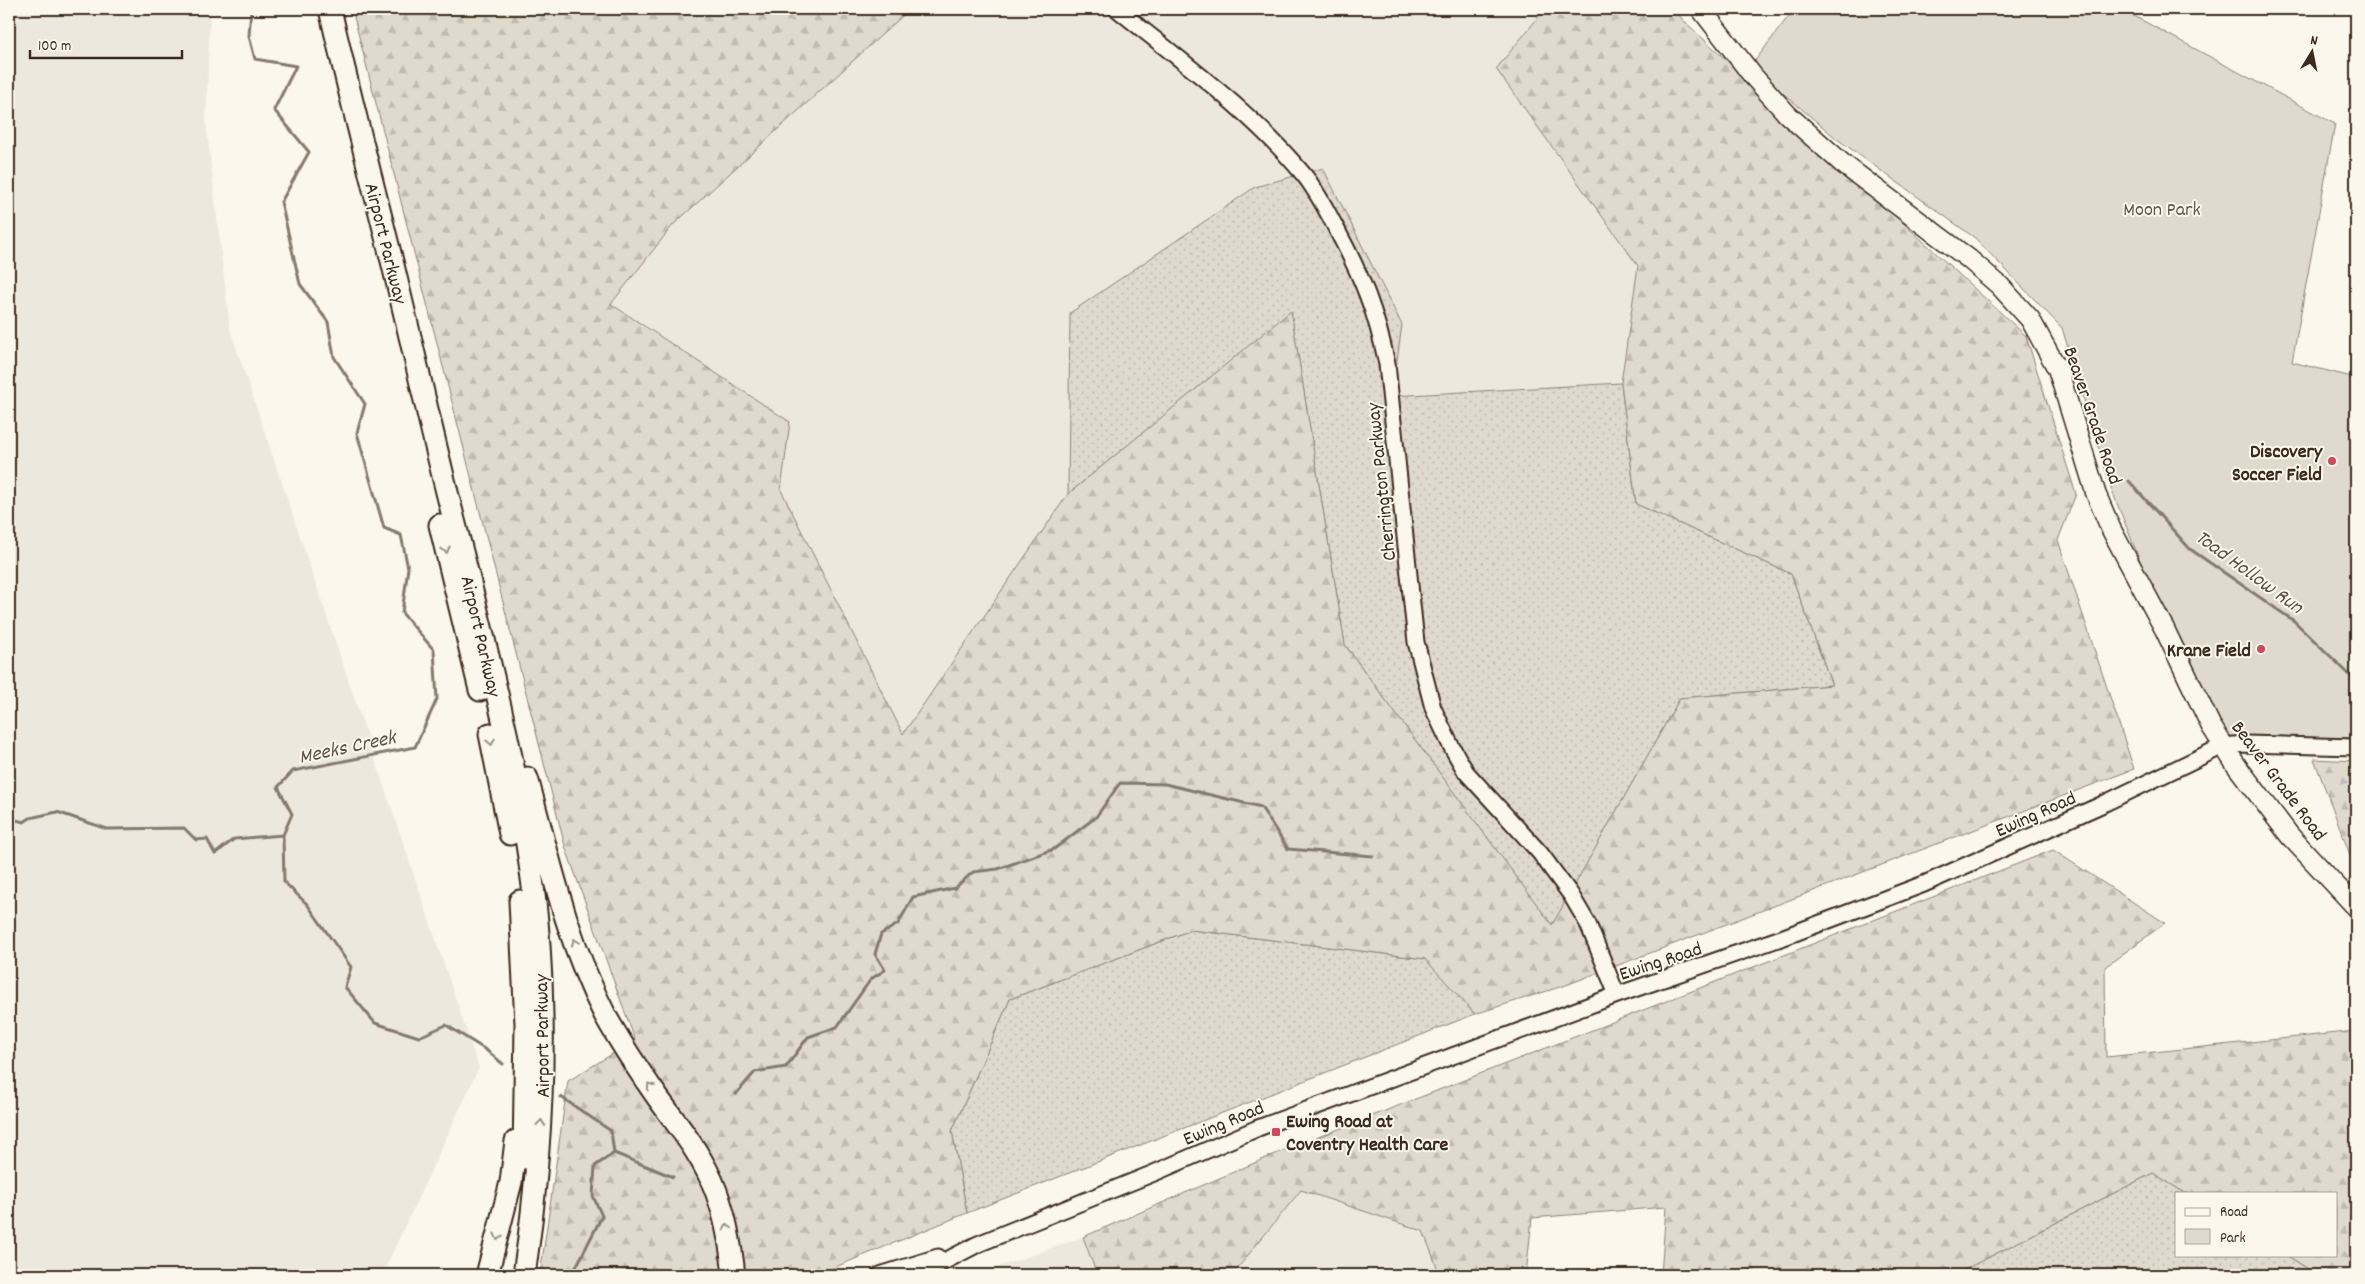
<svg xmlns="http://www.w3.org/2000/svg" width="2365" height="1284" font-family="Dekko,sans-serif">
<style>
.built{fill:#ede8dd}
.grass{fill:url(#grass-dots);stroke:#8d8276}
.forest{fill:url(#forest-firs);stroke:#8d8276}
.green{fill:#dfd9ce;stroke:#8d8276}
.lines{fill:none;stroke-linecap:round;stroke-linejoin:round}
.stream{stroke:#85796d;stroke-width:3}
.minor-casing{stroke:#3b2a1e;stroke-width:19}
.major-casing{stroke:#3b2a1e;stroke-width:22}
.highway-casing{stroke:#3b2a1e;stroke-width:25}
.minor{stroke:#fbf7ec;stroke-width:15}
.major{stroke:#fbf7ec;stroke-width:19}
.highway{stroke:#fbf7ec;stroke-width:21}
.oneway{stroke:#9b9085}
.poi-dot{fill:#d1495b;stroke:#fbf7ec;stroke-width:2}
.labels{text-anchor:middle;stroke-width:4;stroke-linejoin:round;paint-order:stroke}
.park-label{font-size:20px;fill:#64564a;stroke:#fbf7ec}
.street-label{font-size:20px;fill:#3b2a1e;stroke:#fbf7ec}
.poi-label{font-size:20px;font-weight:bold;fill:#3b2a1e;stroke:#fbf7ec;text-anchor:end}
.water-label{font-size:21px;font-style:italic;fill:#605246;stroke:#fbf7ec}
</style>
<defs>
<pattern id="grass-dots" width="8" height="8" patternUnits="userSpaceOnUse" patternTransform="scale(1.25)"><rect width="8" height="8" fill="#dfd9ce"/><path d="M2 2h.1M6 6h.1" fill="none" stroke="#c0bab0" stroke-width="1.8" stroke-linecap="round"/></pattern>
<pattern id="forest-firs" width="22" height="20" patternUnits="userSpaceOnUse" patternTransform="scale(1.25)"><rect width="22" height="20" fill="#dfd9ce"/><path d="M5 1l3.5 6h-7zM16 11l3.5 6h-7z" fill="#c0bab0"/></pattern>
</defs>
<rect width="100%" height="100%" fill="#fbf7ec"/>
<filter id="ink" filterUnits="userSpaceOnUse"><feTurbulence type="fractalNoise" baseFrequency=".02" numOctaves="2"/><feDisplacementMap in="SourceGraphic" scale="10" xChannelSelector="R" yChannelSelector="G"/><feConvolveMatrix kernelMatrix="1 2 1 2 8 2 1 2 1" color-interpolation-filters="sRGB"/></filter>
<g filter="url(#ink)">
<path class="built" d="M9 9H210L206 122 230 329 479 1068 382 1275H9Z
M910 9H1545L1496 69 1638 266 1621 383 1392 396 1323 168 1255 187 1070 313 1068 494 903 734 781 490 790 422 611 304 673 225Z
M1301 1190 1423 1231 1440 1275H1232Z
M1083 1237 1097 1275H975Z"/>
<path class="grass" d="M1323 168 1402 325 1392 396 1621 383 1636 504 1791 574 1832 685 1680 698 1552 926 1345 645 1291 312 1068 494 1070 313 1255 187Z
M1191 930 1426 959 1475 1014 967 1213 952 1131 1010 999Z
M2153 1173 2185 1193H2176V1255H2286L2318 1275H1954Z"/>
<path class="forest" d="M352 9H910L673 225 611 304 790 422 781 490 903 734 1068 494 1291 311 1345 645 1552 925 1680 698 1832 685 1791 574 1636 504 1621 383 1638 266 1496 69 1545 9H1674L1684 21 2026 336 2076 494 2058 540 2134 769 1566 985 1475 1014 1425 959 1191 930 1010 999 952 1131 967 1213 816 1275H540L568 1081 635 1040 565 846Z
M2314 759 2356 761V868H2355Z
M2053 850 2165 923 2105 967 2106 1057 2356 1031V1275H2318L2286 1255H2336V1193H2185L2153 1173 1954 1275H1661L1666 1207 1532 1218 1526 1275H1440L1423 1231 1301 1190 1232 1275H1097L1083 1237 1280 1152Z"/>
<path class="green" d="M1794 9H2080L2097 16 2101 9H2121L2335 124 2292 362 2356 378V740L2224 736 2153 593 2112 491 2062 328 1975 238 1837 139 1751 66Z"/>
<g class="lines">
<path class="stream" d="M251 9 249 36 255 59 296 66 274 110 309 152 281 202 300 284 328 322 334 357 365 404 357 433 384 528 401 535 408 568 402 613 434 650 437 699 415 747 293 771 278 787 292 814 283 835 284 882 307 904 351 967 345 987 375 1023 419 1037 446 1025 486 1050 503 1064
M2129 481 2190 549 2294 621 2356 681
M9 816 12 819 24 822 30 818 57 812 107 829 184 828 196 840 207 839 215 854 234 839 283 835
M736 1094 755 1072 786 1067 808 1037 837 1027 871 979 885 970 875 954 881 934 898 924 913 897 955 888 973 872 998 869 1054 849 1096 817 1120 783 1165 784 1261 807 1288 849 1373 856
M561 1097 611 1131 614 1153 595 1166 593 1196 602 1216 572 1275
M614 1153 673 1177"/>
<defs>
<path id="minor" d="M1117 9C1181 61 1251 111 1304 175 1317 191 1327 211 1337 230 1362 277 1376 311 1387 364L1416 642 1433 708 1450 744 1466 772 1540 853 1571 895 1588 924 1617 995
M880 1275 938 1257
M918 1275 978 1244 1154 1173 1258 1128 1617 995 1784 937 1924 884 2101 805 2223 746 2246 744 2356 747"/>
<path id="major" d="M1701 9 1753 76 1788 115 1842 163 1969 259 2000 286 2030 319 2058 370 2096 494 2111 529 2165 630 2211 726 2236 765 2290 836 2356 907"/>
<path id="highway" d="M330 9C349 93 371 177 392 261 413 347 432 434 454 520 489 659 528 801 539 945 547 1056 540 1166 524 1275
M440 525 480 690
M490 734 510 834
M527 778C549 858 567 941 605 1015 621 1044 639 1071 658 1098 679 1127 703 1156 716 1191 726 1218 731 1246 734 1275
M520 901 526 1024 524 1158
M487 1275 511 1182 516 1141"/>
</defs>
<use href="#minor" class="minor-casing"/>
<use href="#major" class="major-casing"/>
<use href="#highway" class="highway-casing"/>
<use href="#minor" class="minor"/>
<use href="#major" class="major"/>
<use href="#highway" class="highway"/>
</g>
<defs><path id="oneway-chevron" d="M-2-3.5L2.5 0L-2 3.5" fill="none" stroke-width="1.6" stroke-linecap="round" stroke-linejoin="round" transform="scale(1.25)"/></defs>
<g class="oneway">
<use href="#oneway-chevron" transform="translate(446 550) rotate(76)"/>
<use href="#oneway-chevron" transform="translate(491 742) rotate(78)"/>
<use href="#oneway-chevron" transform="translate(575 942) rotate(-111)"/>
<use href="#oneway-chevron" transform="translate(650 1086) rotate(-125)"/>
<use href="#oneway-chevron" transform="translate(541 1123) rotate(-85)"/>
<use href="#oneway-chevron" transform="translate(727 1227) rotate(-105)"/>
<use href="#oneway-chevron" transform="translate(498 1237) rotate(105)"/>
</g>
</g>
<g class="poi-dot">
<circle cx="2332" cy="461" r="5"/>
<circle cx="2261" cy="649" r="5"/>
<rect x="1271" y="1127" width="10" height="10" rx="2.5"/>
</g>
<g class="labels">
<g class="park-label">
<text x="2162" y="215">Moon Park</text>
</g>
<g class="street-label">
<text transform="translate(387 243) rotate(76)" y="7">Airport Parkway</text>
<text transform="translate(2094 415) rotate(71)" y="7">Beaver Grade Road</text>
<text transform="translate(1380 482) rotate(-96)" y="7">Cherrington Parkway</text>
<text transform="translate(482 636) rotate(77)" y="7">Airport Parkway</text>
<text transform="translate(2280 780) rotate(53)" y="7">Beaver Grade Road</text>
<text transform="translate(2035 813) rotate(-24)" y="7">Ewing Road</text>
<text transform="translate(1660 960) rotate(-18)" y="7">Ewing Road</text>
<text transform="translate(541 1036) rotate(-91)" y="7">Airport Parkway</text>
<text transform="translate(1223 1122) rotate(-23)" y="7">Ewing Road</text>
</g>
<g class="poi-label">
<text x="2322" y="457">Discovery<tspan x="2322" dy="23">Soccer Field</tspan></text>
<text x="2251" y="656">Krane Field</text>
<text x="1286" y="1127" text-anchor="start">Ewing Road at<tspan x="1286" dy="23">Coventry Health Care</tspan></text>
</g>
<g class="water-label">
<text transform="translate(2250 571) rotate(36)" y="7">Toad Hollow Run</text>
<text transform="translate(347 746) rotate(-12)" y="7">Meeks Creek</text>
</g>
</g>
<rect width="2365" height="1284" fill="none" stroke="#fbf7ec" stroke-width="30"/>
<rect x="15" y="15" width="2335" height="1254" fill="none" stroke="#3b2a1e" stroke-width="2" filter="url(#ink)"/>
<rect x="2175" y="1192" width="162" height="65" fill="#fbf7ec" stroke="#aea59a"/>
<rect x="2185" y="1208" width="25" height="8" fill="#fbf7ec" stroke="#aea59a"/>
<text x="2220" y="1216" font-size="15" fill="#3b2a1e">Road</text>
<rect x="2185" y="1229" width="25" height="15" fill="#dfd9ce" stroke="#aea59a"/>
<text x="2220" y="1242" font-size="15" fill="#3b2a1e">Park</text>
<g transform="translate(2312 52) rotate(10)" stroke="#fbf7ec" stroke-width="4" paint-order="stroke">
<path d="M0-4L9 19L0 12L-9 19Z" fill="#3b2a1e"/>
<text y="-8" font-size="14" font-weight="bold" text-anchor="middle" fill="#3b2a1e">N</text>
</g>
<path d="M30 50v8h152v-8" fill="none" stroke="#3b2a1e" stroke-width="2.5"/>
<text x="38" y="50" font-size="15" fill="#3b2a1e" stroke="#fbf7ec" stroke-width="4" paint-order="stroke">100 m</text>
</svg>
